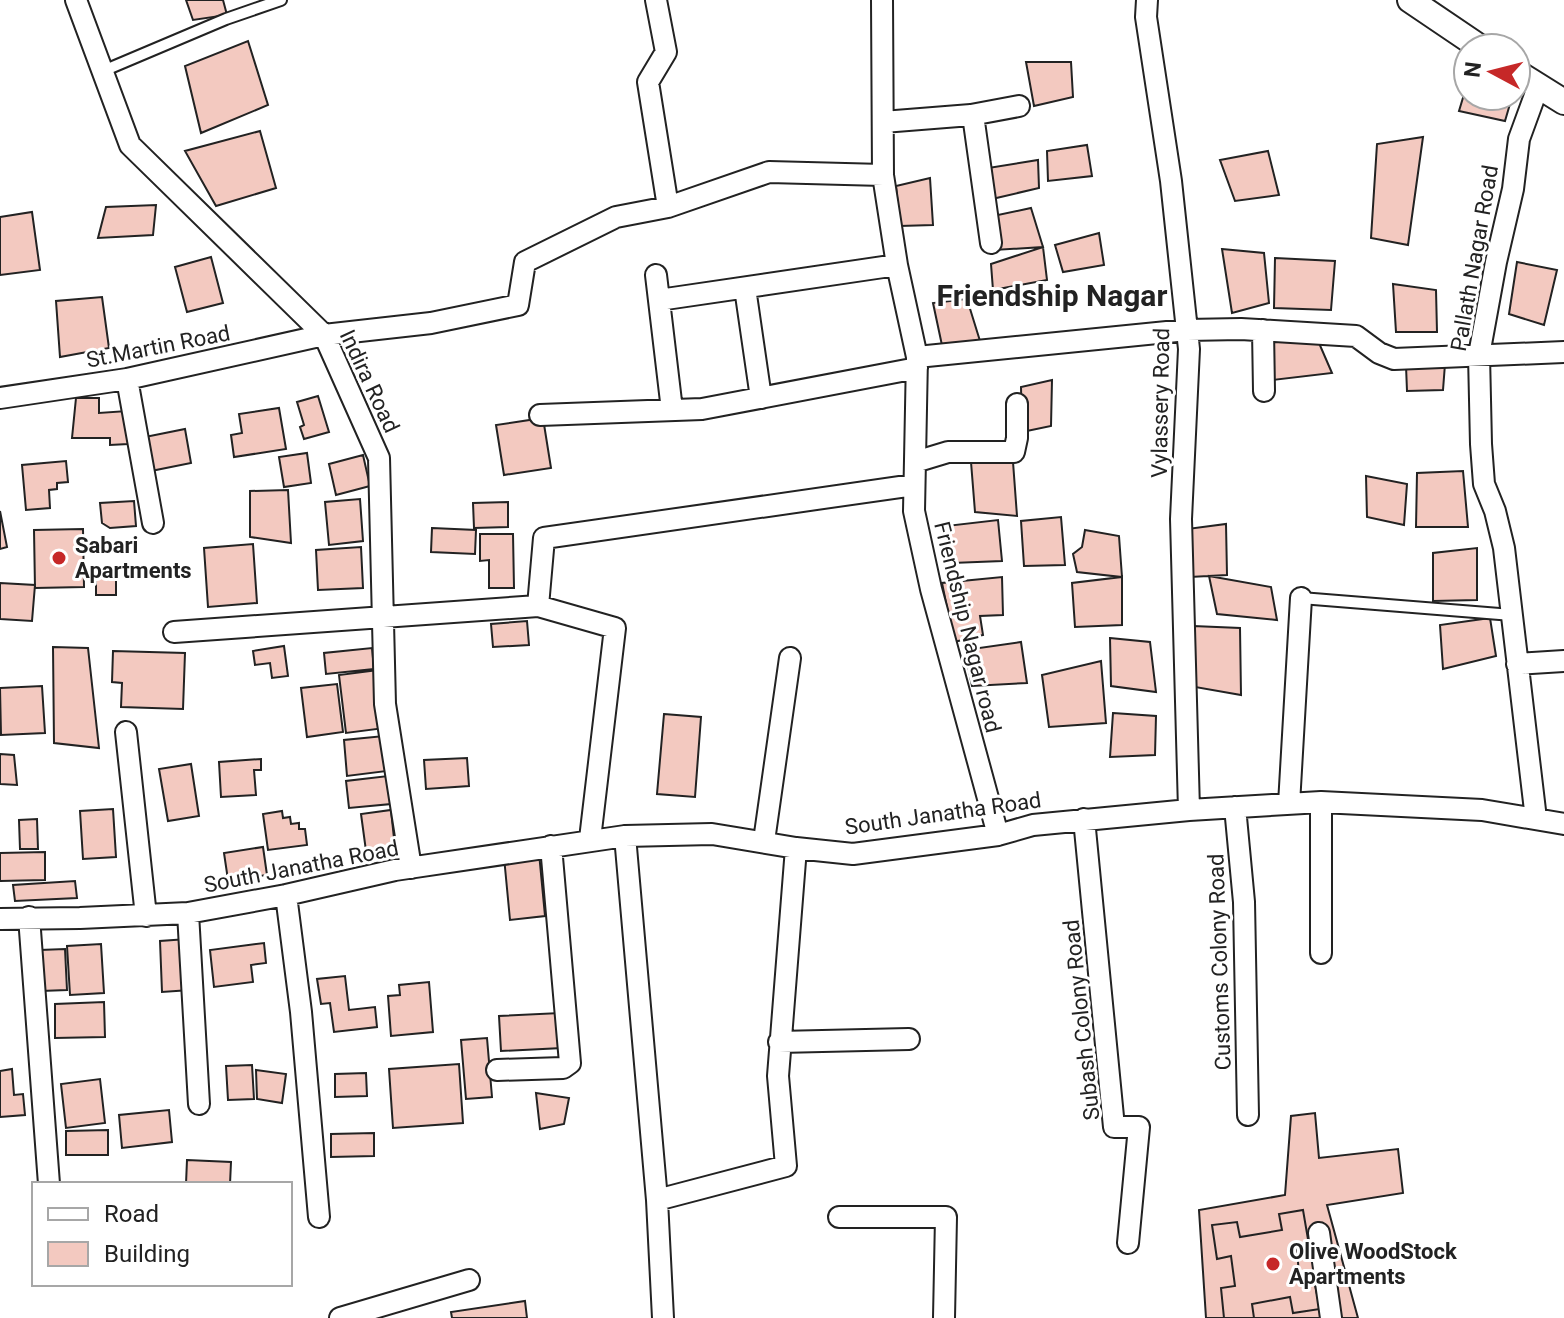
<svg xmlns="http://www.w3.org/2000/svg" width="1564" height="1318" font-family="Roboto,sans-serif">
<style>
.building{fill:#f3c9c0;stroke:#222;stroke-width:2}
.lines{fill:none;stroke-linecap:round;stroke-linejoin:round}
.service-casing{stroke:#222;stroke-width:14}
.minor-casing{stroke:#222;stroke-width:24}
.tertiary-casing{stroke:#222;stroke-width:28}
.service{stroke:#fff;stroke-width:10}
.minor{stroke:#fff;stroke-width:20}
.tertiary{stroke:#fff;stroke-width:24}
.poi-dot{fill:#c62828;stroke:#fff;stroke-width:3}
.labels{text-anchor:middle;stroke-width:6;stroke-linejoin:round;paint-order:stroke}
.street-label{font-size:22px;fill:#222;stroke:#fff}
.poi-label{font-size:22px;font-weight:bold;fill:#222;stroke:#fff;text-anchor:start}
.district-label{font-size:30px;font-weight:bold;fill:#222;stroke:#fff}
</style>
<rect width="100%" height="100%" fill="#fff"/>
<path class="building" d="M186 0H223L227 15 193 20Z
M248 41 268 105 201 133 185 66Z
M1026 62H1071L1073 97 1034 106Z
M1468 81V96L1512 97 1505 121 1459 111Z
M260 131 276 188 216 206 185 151Z
M1423 137 1408 245 1371 238 1377 144Z
M1087 145 1092 176 1048 181 1047 151Z
M1268 151 1279 195 1235 201 1220 160Z
M1038 160 1039 188 992 199 982 169Z
M930 178 933 225 900 226 896 186Z
M156 205 153 235 98 238 106 207Z
M1031 208 1043 247 994 250 993 216Z
M32 212 40 270 0 275V217Z
M1099 233 1104 265 1063 272 1055 245Z
M1043 247 1047 280 993 290 991 264Z
M1222 249 1264 253 1269 303 1232 313Z
M211 257 223 303 187 312 175 267Z
M1275 258 1335 261 1331 310 1274 308Z
M1517 262 1557 270 1544 325 1509 314Z
M1393 284 1436 290 1437 332H1396Z
M102 297 109 348 60 357 56 301Z
M967 299 980 341 943 350 933 303Z
M1272 341 1319 343 1332 373 1273 380Z
M1445 364 1443 390 1407 391 1406 366Z
M1052 380 1051 426 1022 432 1021 387Z
M318 396 329 432 304 439 300 427 304 425 297 402Z
M76 398H99V413L127 411 128 444 110 445V438H72Z
M279 408 286 449 234 457 231 435 242 433 239 414Z
M543 418 551 468 504 475 496 425Z
M185 429 191 463 146 472 140 438Z
M307 453 311 483 284 487 279 457Z
M363 455 370 486 336 495 329 464Z
M66 461 68 482 57 483V489L49 490 50 508 26 510 22 465Z
M971 462H1013L1017 516 975 512Z
M1463 471 1468 527H1416L1417 473Z
M1366 476 1407 484 1404 525 1367 517Z
M288 490 291 543 250 537V491Z
M360 499 363 541 329 545 325 502Z
M134 501 136 526 110 528 102 523 100 503Z
M508 502V527L474 528 473 503Z
M0 511 7 547 0 549Z
M1061 517 1065 565 1024 566 1021 521Z
M998 520 1002 561 952 563 946 526Z
M1226 524 1227 575 1190 577 1187 529Z
M432 528 476 530 475 554 431 552Z
M83 529 84 587 35 588 34 530Z
M1085 530 1119 536 1122 577 1077 572 1073 554 1082 547Z
M480 534H513L514 588H489V560L480 561Z
M253 544 257 603 208 607 204 548Z
M361 547 363 588 318 590 316 550Z
M1477 548V600L1433 601V553Z
M96 571H116V595H96Z
M1209 576 1271 587 1277 620 1217 614Z
M1002 577 1003 615 980 616 983 635 954 642 942 583Z
M1122 577V625L1075 627 1072 583Z
M0 583 35 585 32 621 0 619Z
M1490 618 1496 656 1443 669 1440 625Z
M527 621 529 645 493 647 491 624Z
M1193 626 1240 628 1241 695 1195 687Z
M1110 638 1150 642 1156 692 1111 686Z
M1021 642 1027 683 972 686 965 650Z
M284 646 288 676 272 678 270 663 255 665 253 651Z
M53 647 88 648 99 748 54 743Z
M372 648 374 669 326 674 324 653Z
M113 651 185 653 183 709 121 707 122 683 112 682Z
M1101 661 1106 723 1049 727 1042 675Z
M378 670 385 728 346 733 339 675Z
M337 684 343 732 307 737 301 688Z
M42 686 45 733 1 735 0 688Z
M1113 713 1156 716 1155 755 1110 757Z
M664 714 701 717 695 797 657 794Z
M384 736 387 771 347 776 344 740Z
M0 754 14 755 17 785 0 784Z
M467 758 469 786 426 789 424 760Z
M261 759V770H254L256 795 221 797 219 762Z
M191 764 199 816 168 821 159 769Z
M388 776 391 804 349 808 346 781Z
M113 809 116 857 83 859 80 811Z
M391 810 395 848 366 851 361 814Z
M282 811 283 818 290 817 291 824 299 823V829H305L307 845 268 850 263 814Z
M37 819 38 849H20L19 820Z
M263 847 267 875 228 880 224 853Z
M45 852V880L0 881V853Z
M539 853 545 916 510 920 504 857Z
M75 881 77 898 15 901 13 885Z
M187 939 190 990 162 992 160 941Z
M264 943 266 963 251 965 253 982 214 987 210 950Z
M101 944 104 993 70 995 67 946Z
M65 949 67 990 41 991 40 950Z
M345 976 349 1010 375 1007 377 1027 334 1032 330 1003 321 1004 317 979Z
M429 982 433 1032 391 1036 388 996 400 995 399 985Z
M104 1002 105 1037 55 1038V1004Z
M560 1013 562 1048 501 1051 499 1016Z
M487 1038 492 1097 466 1099 461 1040Z
M459 1064 463 1123 393 1128 389 1069Z
M252 1065 254 1099 228 1100 226 1066Z
M12 1069 14 1095 23 1094 25 1115 0 1117V1071Z
M256 1070 286 1074 282 1103 257 1099Z
M366 1073 367 1096 335 1097V1074Z
M100 1079 105 1123 66 1128 61 1084Z
M536 1093 569 1098 564 1124 540 1129Z
M169 1110 172 1142 122 1148 119 1115Z
M1315 1113 1319 1158 1398 1149 1403 1193 1327 1205 1358 1318H1206L1199 1210 1285 1195 1291 1116Z
M108 1130V1155H66V1131Z
M374 1133V1156L331 1157V1134Z
M187 1160 231 1162 230 1184H186Z
M1303 1210 1309 1245 1297 1248 1299 1276 1313 1275 1320 1309 1293 1313 1290 1297 1252 1304 1254 1318H1224L1221 1288 1235 1286 1231 1256 1217 1259 1212 1225 1237 1222 1240 1237 1282 1230 1279 1214Z
M525 1301 527 1318H452L451 1312Z"/>
<g class="lines">
<defs>
<path id="service" d="M103 71 226 19 281 0
M1301 598 1512 615"/>
<path id="minor" d="M76 0 130 145 324 335 379 458 385 704 411 868
M656 0 666 52 648 82 668 207
M882 0 883 175 897 265 917 357 914 511 931 589 998 835
M1147 0 1146 17 1171 181 1189 349 1181 519 1189 810
M973 115 991 243
M883 122 971 115 1019 106
M656 275 672 410
M745 288 761 398
M659 300 897 265
M1263 330 1264 391
M917 357 1187 330 1241 329 1356 336 1379 353 1394 359 1564 352
M127 379 153 523
M0 398 127 379 324 335 431 323 518 305 525 262 616 217 668 207 769 172 883 175
M540 415 702 409 917 368
M915 462 948 452H1014L1017 438V404
M174 632 538 606
M1517 664 1564 661
M126 732 146 916
M1289 804 1301 598
M1235 807 1244 902 1248 1115
M1084 819 1114 1127H1139L1128 1243
M1536 819 1504 548 1495 511 1484 484 1481 444 1479 355 1496 262 1513 189 1519 139 1538 87
M625 836 657 1200 663 1318
M590 839 615 628 538 606 544 538 914 485
M764 841 790 658
M286 895 301 1012 319 1217
M188 913 199 1104
M29 917 49 1184
M0 919 80 918 188 913 286 895 395 870 625 836 712 834 796 848 853 854 998 835 1033 825 1189 810 1321 802 1482 810 1564 824
M1321 953V802
M779 1042 909 1039
M497 1070 563 1068 570 1063 551 846
M657 1200 786 1166 778 1076 796 848
M839 1217H946L944 1318
M1319 1233 1331 1318
M340 1318 469 1280"/>
<path id="tertiary" d="M1410 0 1481 48
M1516 72 1564 102"/>
</defs>
<use href="#service" class="service-casing"/>
<use href="#minor" class="minor-casing"/>
<use href="#tertiary" class="tertiary-casing"/>
<use href="#service" class="service"/>
<use href="#minor" class="minor"/>
<use href="#tertiary" class="tertiary"/>
</g>
<g class="poi-dot">
<circle cx="59" cy="558" r="8"/>
<circle cx="1273" cy="1264" r="8"/>
</g>
<g class="labels">
<g class="street-label">
<text transform="translate(1474 258) rotate(-80)" y="8">Pallath Nagar Road</text>
<text transform="translate(158 346) rotate(-11)" y="8">St.Martin Road</text>
<text transform="translate(370 381) rotate(65)" y="8">Indira Road</text>
<text transform="translate(1160 403) rotate(-89)" y="8">Vylassery Road</text>
<text transform="translate(968 627) rotate(76)" y="8">Friendship Nagar road</text>
<text transform="translate(943 813) rotate(-8)" y="8">South Janatha Road</text>
<text transform="translate(301 866) rotate(-11)" y="8">South Janatha Road</text>
<text transform="translate(1219 962) rotate(-92)" y="8">Customs Colony Road</text>
<text transform="translate(1081 1020) rotate(-96)" y="8">Subash Colony Road</text>
</g>
<g class="poi-label">
<text x="75" y="553">Sabari<tspan x="75" dy="25">Apartments</tspan></text>
<text x="1289" y="1259">Olive WoodStock<tspan x="1289" dy="25">Apartments</tspan></text>
</g>
<g class="district-label">
<text x="1052" y="306">Friendship Nagar</text>
</g>
</g>
<rect x="32" y="1182" width="260" height="104" fill="#ffffff" stroke="#a7a7a7" stroke-width="2"/>
<rect x="48" y="1208" width="40" height="12" fill="#ffffff" stroke="#a7a7a7" stroke-width="2"/>
<text x="104" y="1222" font-size="24" fill="#222222">Road</text>
<rect x="48" y="1242" width="40" height="24" fill="#f3c9c0" stroke="#a7a7a7" stroke-width="2"/>
<text x="104" y="1262" font-size="24" fill="#222222">Building</text>
<g transform="translate(1492 72) rotate(277)"><circle r="38" fill="#ffffff" stroke="#a7a7a7" stroke-width="2"/>
<path d="M0-6L14 30L0 20L-14 30Z" fill="#c62828"/>
<text y="-12" font-size="22" font-weight="bold" text-anchor="middle" fill="#222222">N</text>
</g>
</svg>
